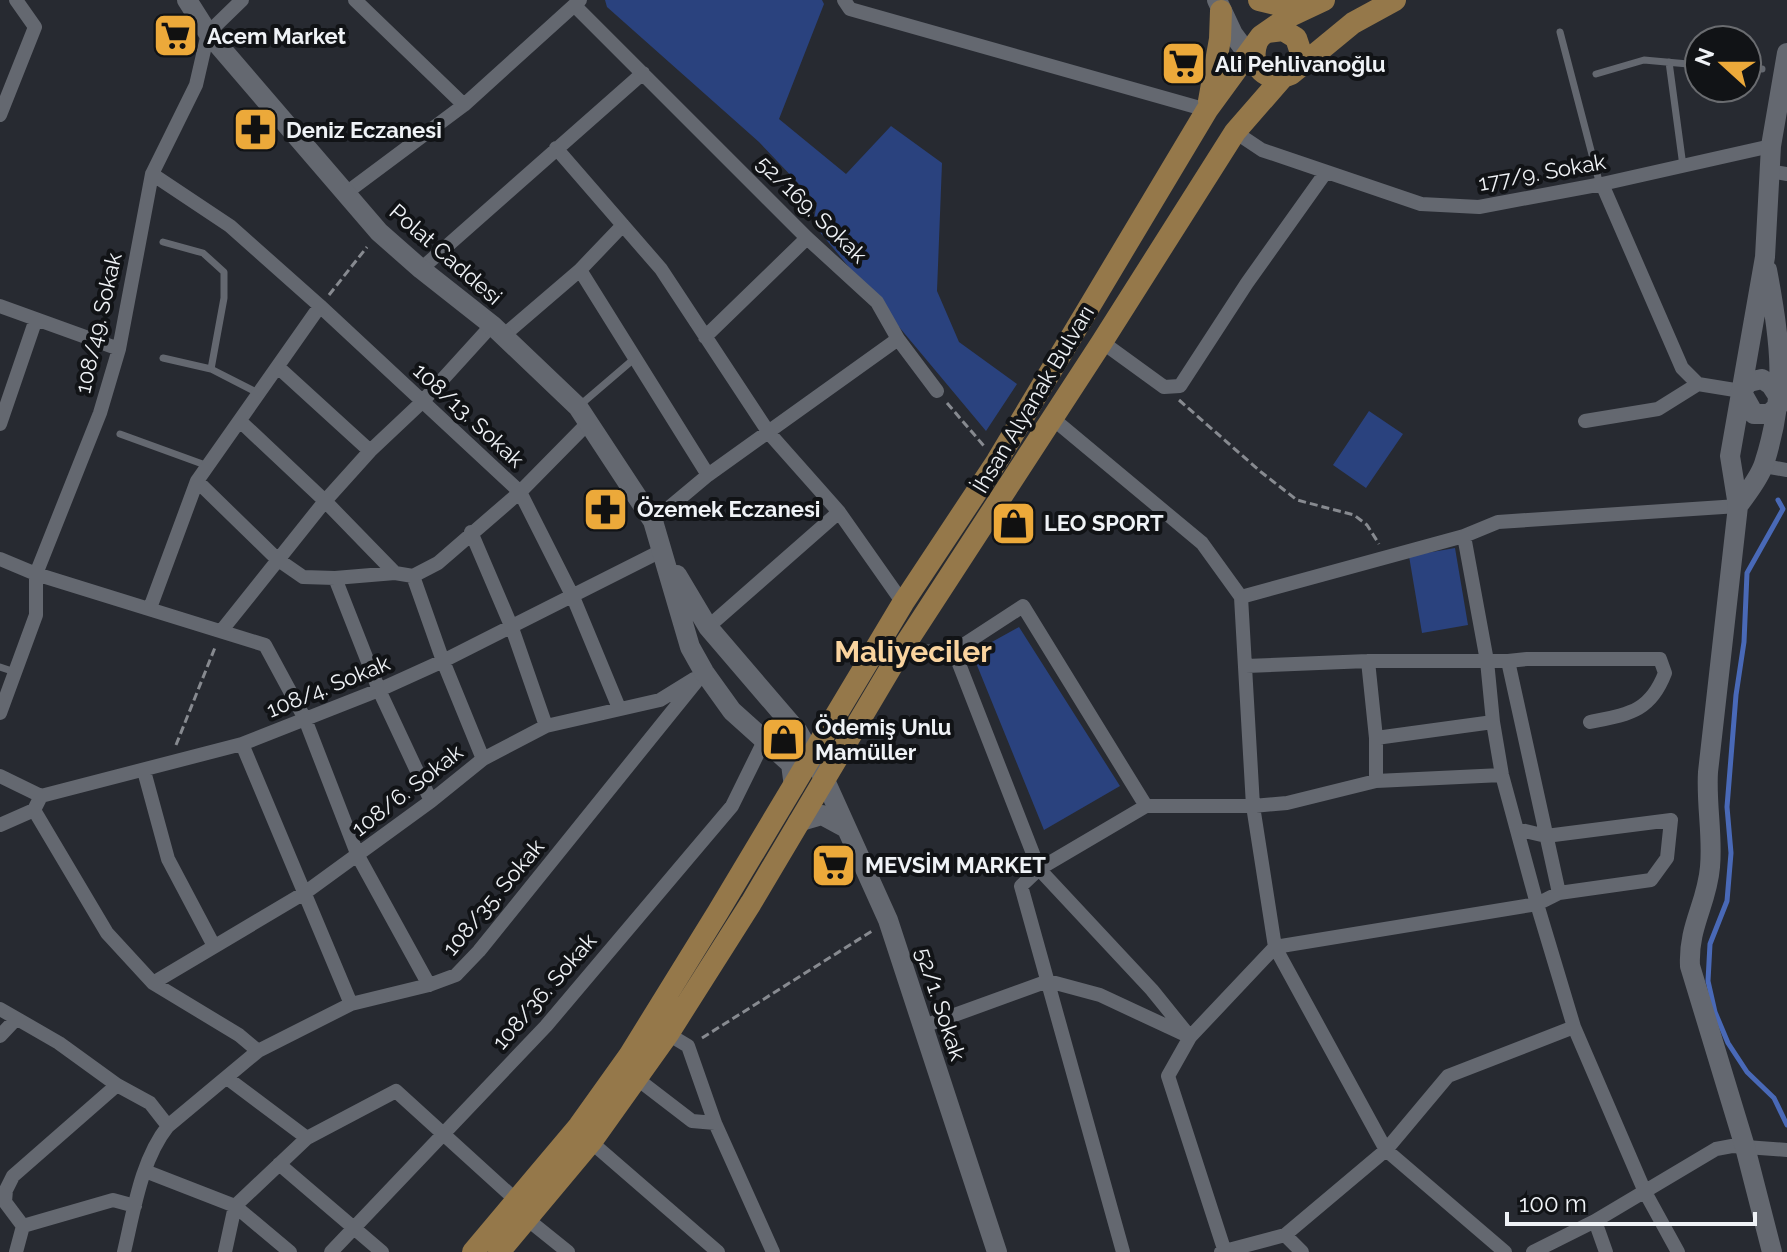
<svg xmlns="http://www.w3.org/2000/svg" width="1787" height="1252" font-family="Raleway,sans-serif">
<style>
.green{fill:#2a427e}
.lines{fill:none;stroke-linecap:round;stroke-linejoin:round}
.stream{stroke:#4969b7;stroke-width:5}
.path{stroke:#878a90;stroke-width:3;stroke-dasharray:8 4;stroke-linecap:butt}
.lane{stroke:#646870;stroke-width:7}
.street{stroke:#646870;stroke-width:14}
.secondary{stroke:#646870;stroke-width:20}
.primary{stroke:#95784a;stroke-width:22}
.labels{text-anchor:middle;stroke-width:8;stroke-linejoin:round;paint-order:stroke}
.poi-label{font-size:22px;font-weight:bold;fill:#eff2f6;stroke:#111316;text-anchor:start}
.street-label{font-size:22px;fill:#eff2f6;stroke:#111316}
.district-label{font-size:30px;font-weight:bold;fill:#fad49f;stroke:#111316}
</style>
<rect width="100%" height="100%" fill="#272a31"/>
<path class="green" d="M605 0H822L824 4 779 119 846 174 891 126 942 163 937 291 959 342 1017 384 986 431 813 224 817 203 759 142 607 7Z
M1369 411 1403 434 1366 488 1333 465Z
M1455 548 1468 625 1422 633 1409 556Z
M1019 627 1120 786 1044 830 972 653Z"/>
<g class="lines">
<path class="stream" d="M1778 500 1783 509 1747 573 1744 642 1736 695 1727 807 1731 853 1727 901 1710 944 1708 981 1715 1012 1728 1043 1747 1072 1774 1098 1787 1125"/>
<path class="path" d="M329 295 367 247
M1179 400 1261 472 1297 500 1354 515 1367 525 1379 544
M947 403 984 446
M176 745 216 645
M702 1038 872 931"/>
<path class="lane" d="M1560 32 1600 185
M1669 62 1683 166
M1747 68 1762 69
M1596 74 1644 60 1699 65
M163 242 203 253 224 272V298L211 369
M163 358 211 369 258 393
M579 406 635 358
M120 434 208 466
M0 667 15 672"/>
<path class="street" d="M355 0 464 105
M844 0 850 9 1207 110
M575 6 807 238 877 302 898 339 937 391
M0 115 35 27 16 0
M1235 132 1262 150 1421 204 1479 207 1602 184 1771 146
M556 148 661 269 769 433 839 512 708 627
M1769 171 1787 174
M152 174 230 226 320 306 520 492 573 597 619 708
M1602 184 1682 368 1698 384
M346 193 464 105 580 0
M421 269 643 73
M580 270 708 475
M0 306 119 349
M503 336 580 270 623 225
M705 337 807 238
M1102 342 1164 387 1180 386 1247 283 1326 172
M279 368 370 451
M1052 418 1202 543 1241 597 1253 806 1275 947 1386 1150 1505 1252
M1585 421 1658 409 1698 384 1741 391
M241 422 325 501 395 573
M0 424 36 319
M1764 466 1787 470
M197 481 277 559 303 577 335 578 395 573 413 576 438 563 520 492 587 424
M839 512 903 603
M653 521 708 475 898 339
M471 532 512 628 546 726
M1464 536 1487 661 1493 722 1502 775 1537 904 1574 1027 1645 1192 1678 1252
M0 559 36 574 265 645 305 719 358 856 429 985
M413 576 443 661 483 759
M335 578 379 690 431 801
M1241 597 1464 536 1498 522 1738 506
M150 608 197 481 320 306
M222 630 325 501 370 451 422 402 492 325
M897 652 954 651 1023 606 1146 806
M1508 661 1527 659H1660L1665 673C1650 712 1629 714 1590 722
M1246 666 1368 661H1508L1559 893
M0 713 36 615V574L100 413 119 349 152 174 196 85 208 33 242 0
M1376 738 1493 722
M242 744 351 1004
M144 771 168 859 214 946
M0 776 41 796
M1376 781 1502 775
M34 810 107 933 153 983 239 1035 258 1051
M0 825 34 810 41 796 242 744 379 690 443 661 663 550
M153 983 306 892 431 801 483 759 546 726 660 700 694 679
M0 1009 59 1043 117 1085 150 1103 168 1126
M924 1026 1048 981 1100 995 1190 1037 1152 990 1039 869 954 651
M668 1034 688 1046 715 1123 773 1252
M0 1036 16 1019
M227 1078 307 1138
M636 1078 692 1121 715 1123
M591 1142 718 1252
M279 1164 382 1252
M145 1171 235 1206 290 1252
M527 1219 568 1252
M1595 1221 1606 1252
M23 1226 113 1200 135 1206
M1285 1235 1386 1150 1448 1076 1574 1027
M16 1252 23 1226 5 1202 6 1190 13 1176 117 1085
M124 1252C134 1210 141 1160 168 1126L258 1051 351 1004 429 985 456 975 479 951 704 672
M225 1252 235 1206 307 1138 396 1091 517 1201
M331 1252 546 1026 732 806 765 739
M1123 1252 1021 886 1039 869 1146 806H1253L1287 803 1376 781V738L1368 661
M1221 1252 1285 1235 1302 1252
M1225 1252 1168 1076 1190 1037 1275 947 1537 904 1559 893 1651 880 1667 858 1671 820 1546 836 1517 829
M1533 1252 1595 1221 1716 1149 1732 1146 1787 1150"/>
<path class="secondary" d="M187 0 208 33 379 232 421 269 492 325 578 407 653 521 690 647 704 672 732 711 791 764 794 787
M1217 0 1233 34 1256 65
M1762 379 1771 385 1782 402 1769 414H1754L1741 391 1749 382Z
M1738 506C1747 493 1759 479 1764 464 1787 392 1781 343 1767 270
M677 575 708 627 798 732 824 778 888 920 997 1252
M798 822 822 815 846 828
M1772 1252 1745 1147 1690 966C1688 926 1707 904 1710 867 1713 836 1706 804 1708 772L1738 506 1730 456 1765 257 1771 146 1787 53"/>
<path class="primary" d="M1259 0 1280 5 1307 2
M1267 32 1283 30 1296 38 1302 56 1299 65
M1257 42C1248 66 1267 85 1291 74L1353 23 1395 0
M1209 101 1220 39 1221 11
M473 1252 579 1126 629 1056 718 912 903 603 997 461 1207 110 1261 36 1290 16 1324 0
M499 1252 591 1142 668 1034 751 903 899 654 1102 342 1235 132 1283 77"/>
</g>
<defs>
<symbol id="supermarket-square" viewBox="-11 -11 22 22"><rect x="-9" y="-9" width="18" height="18" rx="4" fill="#eca93a" stroke="#111316"/><path d="M-6-5.5h2.5l.6 2H6L4.5 2H-2.5L-4.4-4H-6ZM-1.5 3.2a1.3 1.3 0 1 0 .1 0ZM3 3.2a1.3 1.3 0 1 0 .1 0Z" fill="#111"/></symbol>
<symbol id="pharmacy-square" viewBox="-11 -11 22 22"><rect x="-9" y="-9" width="18" height="18" rx="4" fill="#eca93a" stroke="#111316"/><path d="M-2-6h4v4h4v4h-4v4h-4v-4h-4v-4h4Z" fill="#111"/></symbol>
<symbol id="shop-square" viewBox="-11 -11 22 22"><rect x="-9" y="-9" width="18" height="18" rx="4" fill="#eca93a" stroke="#111316"/><path d="M-5-2.5h2.3a2.7 3.5 0 0 1 5.4 0H5L5.5 6h-11ZM-1.5-2.5h3a1.5 2.3 0 0 0-3 0Z" fill="#111"/></symbol>
</defs>
<g fill-rule="evenodd">
<use href="#supermarket-square" x="150" y="10" width="51" height="51"/>
<use href="#supermarket-square" x="1158" y="38" width="51" height="51"/>
<use href="#pharmacy-square" x="230" y="104" width="51" height="51"/>
<use href="#pharmacy-square" x="580" y="484" width="51" height="51"/>
<use href="#shop-square" x="988" y="498" width="51" height="51"/>
<use href="#shop-square" x="758" y="714" width="51" height="51"/>
<use href="#supermarket-square" x="808" y="840" width="51" height="51"/>
</g>
<g class="labels">
<g class="poi-label">
<text x="207" y="44">Acem Market</text>
<text x="1215" y="72">Ali Pehlivanoğlu</text>
<text x="286" y="138">Deniz Eczanesi</text>
<text x="637" y="517">Özemek Eczanesi</text>
<text x="1044" y="531">LEO SPORT</text>
<text x="815" y="735">Ödemiş Unlu<tspan x="815" dy="25">Mamüller</tspan></text>
<text x="865" y="873">MEVSİM MARKET</text>
</g>
<g class="street-label">
<text transform="translate(1542 172) rotate(-10)" y="8">177/9. Sokak</text>
<text transform="translate(812 209) rotate(44)" y="8">52/169. Sokak</text>
<text transform="translate(446 254) rotate(41)" y="8">Polat Caddesi</text>
<text transform="translate(98 323) rotate(-77)" y="8">108/49. Sokak</text>
<text transform="translate(1033 399) rotate(-59)" y="8">İhsan Alyanak Bulvarı</text>
<text transform="translate(469 415) rotate(43)" y="8">108/13. Sokak</text>
<text transform="translate(328 686) rotate(-22)" y="8">108/4. Sokak</text>
<text transform="translate(407 790) rotate(-38)" y="8">108/6. Sokak</text>
<text transform="translate(493 897) rotate(-50)" y="8">108/35. Sokak</text>
<text transform="translate(544 991) rotate(-49)" y="8">108/36. Sokak</text>
<text transform="translate(941 1004) rotate(72)" y="8">52/1. Sokak</text>
</g>
<g class="district-label">
<text x="913" y="662">Maliyeciler</text>
</g>
</g>
<g transform="translate(1723 64) rotate(291)"><circle r="38" fill="#111316" stroke="#6a6c70" stroke-width="2"/>
<path d="M0-6L14 30L0 20L-14 30Z" fill="#eca93a"/>
<text y="-12" font-size="22" font-weight="bold" text-anchor="middle" fill="#eff2f6">N</text>
</g>
<path d="M1507 1212v12h248v-12" fill="none" stroke="#eff2f6" stroke-width="4"/>
<text x="1519" y="1212" font-size="24" fill="#eff2f6" stroke="#111316" stroke-width="6" paint-order="stroke">100 m</text>
</svg>
